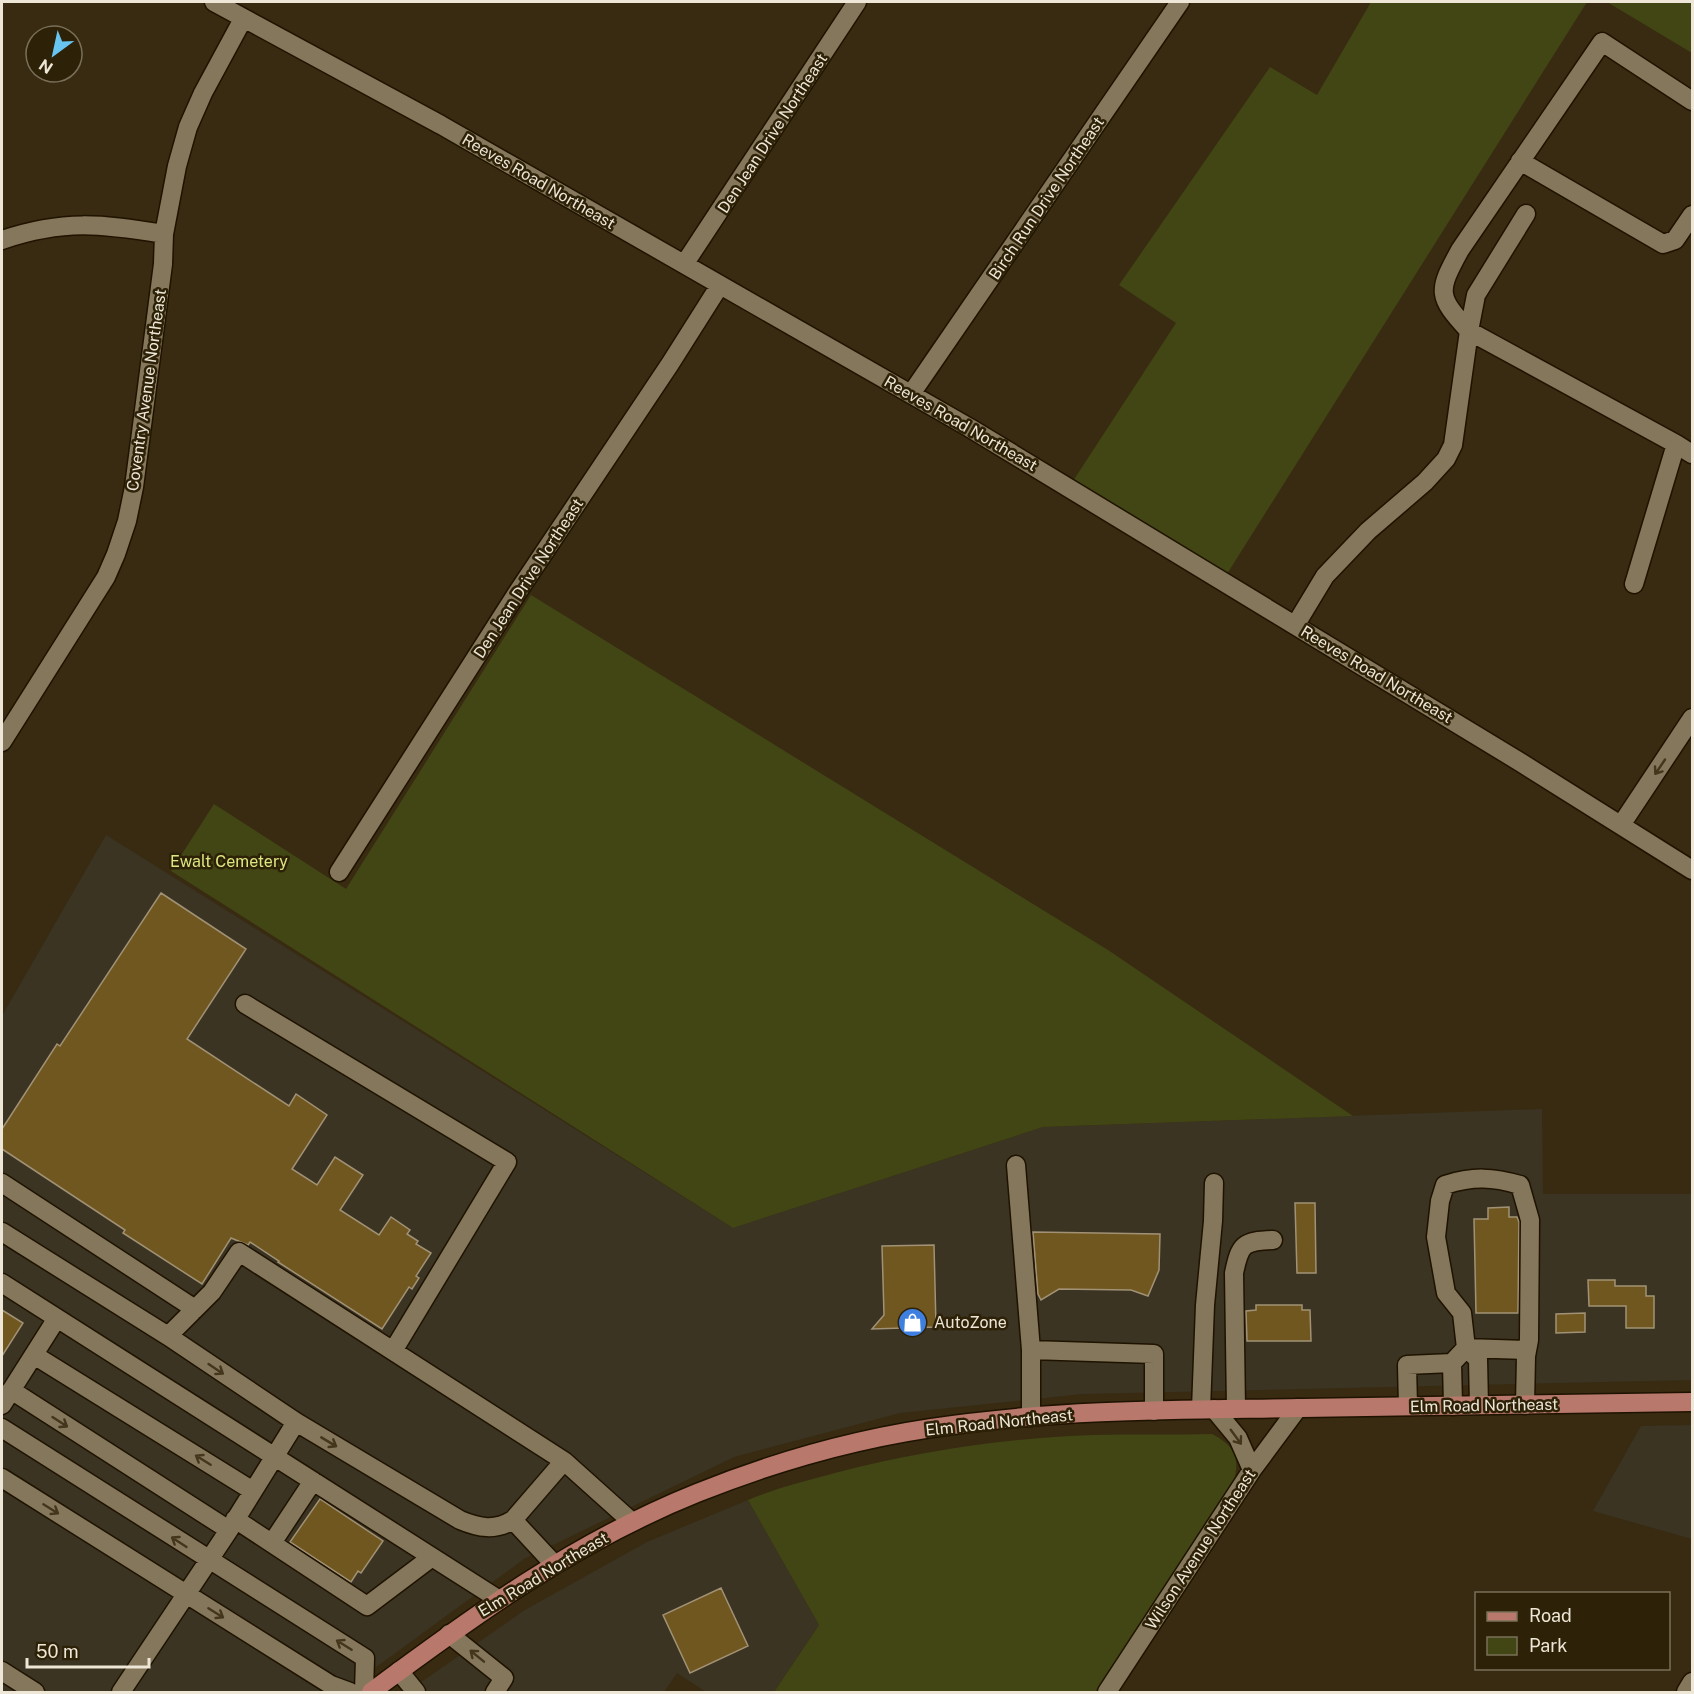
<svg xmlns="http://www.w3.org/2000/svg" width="1694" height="1694" font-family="'Public Sans',sans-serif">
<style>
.commercial{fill:#3b3423}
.green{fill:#414614}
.building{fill:#70561f;stroke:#a19276;stroke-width:1.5}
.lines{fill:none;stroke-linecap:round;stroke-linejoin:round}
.minor-casing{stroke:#1f1300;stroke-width:21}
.major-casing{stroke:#1f1300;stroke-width:21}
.minor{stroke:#85775b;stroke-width:18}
.major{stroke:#b8796c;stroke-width:18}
.oneway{stroke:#43361c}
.labels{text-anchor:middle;stroke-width:5;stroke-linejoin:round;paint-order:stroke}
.street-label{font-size:16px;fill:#eee6d6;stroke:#2d2107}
.park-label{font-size:16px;fill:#dce77f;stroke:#2d2107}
.poi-label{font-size:16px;fill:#eee6d6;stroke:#2d2107;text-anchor:start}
</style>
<rect width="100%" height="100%" fill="#382b11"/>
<path class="commercial" d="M106 835 733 1228 1043 1127 1542 1109 1543 1194H1692V1380L1082 1394 900 1413 734 1457 524 1559 342 1692H2V1016Z
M1692 1425V1539L1593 1511 1641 1426Z
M748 1500 819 1625 774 1692H706L677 1673 664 1692H407L525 1610 647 1542Z"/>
<path class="green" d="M1371 2H1587L1227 574 1073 481 1176 323 1119 285 1270 67 1317 95Z
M1607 2H1692V53Z
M531 595 1108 950 1353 1116 1043 1127 733 1228 171 871 214 804 346 889Z
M1212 1434C1235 1446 1240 1457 1234 1481L1096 1692H774L819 1625 748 1500C776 1488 805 1481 835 1473 919 1451 1007 1438 1093 1435 1133 1434 1173 1435 1212 1434Z"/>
<path class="building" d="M161 893 246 949 187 1039 289 1106 296 1094 327 1115 292 1169 317 1185 335 1157 363 1175 340 1210 379 1235 391 1217 410 1230 407 1234 418 1241 416 1244 431 1253 416 1276 419 1278 412 1289 409 1287 382 1329 278 1262 279 1261 250 1242 248 1245 231 1238 202 1284 123 1233 125 1230 2 1149V1129L57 1044 60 1046Z
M1295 1203H1315L1316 1273H1297Z
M1509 1207V1217H1517L1519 1222 1518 1313H1476L1474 1219H1488V1208Z
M1033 1232 1160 1234 1159 1270 1148 1296 1131 1290 1059 1289 1041 1300 1038 1294Z
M934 1245 936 1327 872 1329 884 1315 882 1246Z
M1588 1280H1615V1286H1646V1296H1654V1328H1626V1306H1589Z
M1256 1305H1302V1310H1310L1311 1341H1247L1246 1311 1256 1310Z
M2 1310 23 1323 2 1356Z
M1585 1313V1332L1556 1333V1314Z
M320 1499 383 1541 361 1573 358 1571 351 1582 290 1542Z
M721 1588 748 1646 690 1673 663 1615Z"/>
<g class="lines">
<defs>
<path id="minor" d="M214 2 441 125 970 428 1520 762 1692 870
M1520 161 1663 244 1675 240 1692 215
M1526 214 1476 295 1469 331 1676 444 1634 584
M2 240C64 219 101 224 164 234
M685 263 857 2
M911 394 1180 2
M1676 444 1692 454
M1296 624 1325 576 1368 531 1425 482 1446 459 1453 445 1469 331C1437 296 1437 292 1460 250L1602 42 1692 101
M2 742 106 577 116 554 127 521 134 487 163 264 164 234 177 166 188 127 203 93 243 19
M1621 825 1692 718
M339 872 517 593 670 364 720 285
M245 1004 507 1162 393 1351
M1016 1165 1031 1350V1417
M2 1183 195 1309
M2 1232 168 1336 212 1292 239 1252 564 1461 632 1522
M2 1283 498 1599
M168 1336 296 1422
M1031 1350 1154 1354V1411
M34 1355 253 1491
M1452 1363 1453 1406
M11 1390 229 1530
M2 1405 57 1318
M1479 1405 1478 1359 1466 1348 1462 1313 1446 1293 1436 1237 1440 1201 1445 1185C1473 1176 1493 1177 1520 1185L1530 1220 1529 1340 1526 1356 1525 1405
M1408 1406 1407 1365 1452 1363 1466 1348 1527 1350
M1201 1409 1205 1305 1213 1221 1214 1183
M1214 1409 1238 1438 1252 1470
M1236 1409 1234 1273C1240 1244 1243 1241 1273 1240
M2 1428 365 1658 364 1692
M2 1478 331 1685 350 1692
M235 1519 367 1606 432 1557
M513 1520 554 1564
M272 1543 313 1481
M449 1634 504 1678 495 1692
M2 1671 35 1692
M399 1671 416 1692
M121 1692 229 1530 296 1422 460 1520C479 1528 495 1531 513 1520L564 1461
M1107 1692 1252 1470 1298 1408
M1686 1692 1692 1682"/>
<path id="major" d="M371 1692C476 1614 575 1542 697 1493 779 1460 866 1436 953 1425 1068 1409 1186 1410 1302 1408 1432 1406 1562 1404 1692 1402"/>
</defs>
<use href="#minor" class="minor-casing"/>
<use href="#major" class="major-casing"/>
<use href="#minor" class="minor"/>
<use href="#major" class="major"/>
</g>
<defs><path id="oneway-shaft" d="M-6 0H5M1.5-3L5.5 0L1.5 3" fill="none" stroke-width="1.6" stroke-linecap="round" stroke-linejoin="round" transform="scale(1.5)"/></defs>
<g class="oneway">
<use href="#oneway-shaft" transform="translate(1660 767) rotate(124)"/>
<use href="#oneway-shaft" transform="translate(216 1369) rotate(34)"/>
<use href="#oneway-shaft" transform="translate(60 1422) rotate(33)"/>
<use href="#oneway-shaft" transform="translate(1236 1437) rotate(54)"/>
<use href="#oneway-shaft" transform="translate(329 1442) rotate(31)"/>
<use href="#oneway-shaft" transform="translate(203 1460) rotate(-148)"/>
<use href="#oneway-shaft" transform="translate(51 1509) rotate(32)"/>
<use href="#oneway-shaft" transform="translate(179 1542) rotate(-147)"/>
<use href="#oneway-shaft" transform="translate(216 1613) rotate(32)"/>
<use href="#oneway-shaft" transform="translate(344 1645) rotate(-148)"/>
<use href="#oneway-shaft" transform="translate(477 1656) rotate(-141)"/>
</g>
<defs>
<symbol id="shop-disc" viewBox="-11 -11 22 22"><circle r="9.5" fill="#3f7fe0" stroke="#2d2107"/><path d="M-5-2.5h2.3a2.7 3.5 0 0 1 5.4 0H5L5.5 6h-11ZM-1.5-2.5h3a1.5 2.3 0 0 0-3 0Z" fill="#fff"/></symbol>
</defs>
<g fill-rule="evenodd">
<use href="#shop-disc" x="896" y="1306" width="33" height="33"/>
</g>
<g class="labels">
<g class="street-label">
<text transform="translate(772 133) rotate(-57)" y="6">Den Jean Drive Northeast</text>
<text transform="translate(539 181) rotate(30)" y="6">Reeves Road Northeast</text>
<text transform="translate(1046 198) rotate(-56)" y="6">Birch Run Drive Northeast</text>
<text transform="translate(146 390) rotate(-82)" y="6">Coventry Avenue Northeast</text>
<text transform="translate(961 423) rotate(30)" y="6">Reeves Road Northeast</text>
<text transform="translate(528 578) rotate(-57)" y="6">Den Jean Drive Northeast</text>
<text transform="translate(1377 674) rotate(31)" y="6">Reeves Road Northeast</text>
<text transform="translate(1484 1405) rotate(-1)" y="6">Elm Road Northeast</text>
<text transform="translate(999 1422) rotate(-6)" y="6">Elm Road Northeast</text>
<text transform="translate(1200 1549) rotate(-57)" y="6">Wilson Avenue Northeast</text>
<text transform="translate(543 1574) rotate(-31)" y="6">Elm Road Northeast</text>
</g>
<g class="park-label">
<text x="229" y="867">Ewalt Cemetery</text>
</g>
<g class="poi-label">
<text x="934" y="1328">AutoZone</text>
</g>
</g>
<rect width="1694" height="1694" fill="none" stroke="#eee6d6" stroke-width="6"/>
<rect x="1475" y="1592" width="195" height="78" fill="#2d2107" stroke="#7a705a" stroke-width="1.5"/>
<rect x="1487" y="1612" width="30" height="9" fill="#b8796c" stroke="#7a705a" stroke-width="1.5"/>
<text x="1529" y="1622" font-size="18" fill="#eee6d6">Road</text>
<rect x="1487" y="1637" width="30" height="18" fill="#414614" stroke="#7a705a" stroke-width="1.5"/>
<text x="1529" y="1652" font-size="18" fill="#eee6d6">Park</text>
<g transform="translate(54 54) rotate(213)"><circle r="28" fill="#2d2107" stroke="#7a705a" stroke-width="1.5"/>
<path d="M0-4.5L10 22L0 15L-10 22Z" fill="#68c4f0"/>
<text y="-9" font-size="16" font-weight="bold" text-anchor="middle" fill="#eee6d6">N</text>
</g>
<path d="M27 1658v9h122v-9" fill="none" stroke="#eee6d6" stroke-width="3"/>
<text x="36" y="1658" font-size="18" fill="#eee6d6" stroke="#2d2107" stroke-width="4.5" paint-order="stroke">50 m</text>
</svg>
